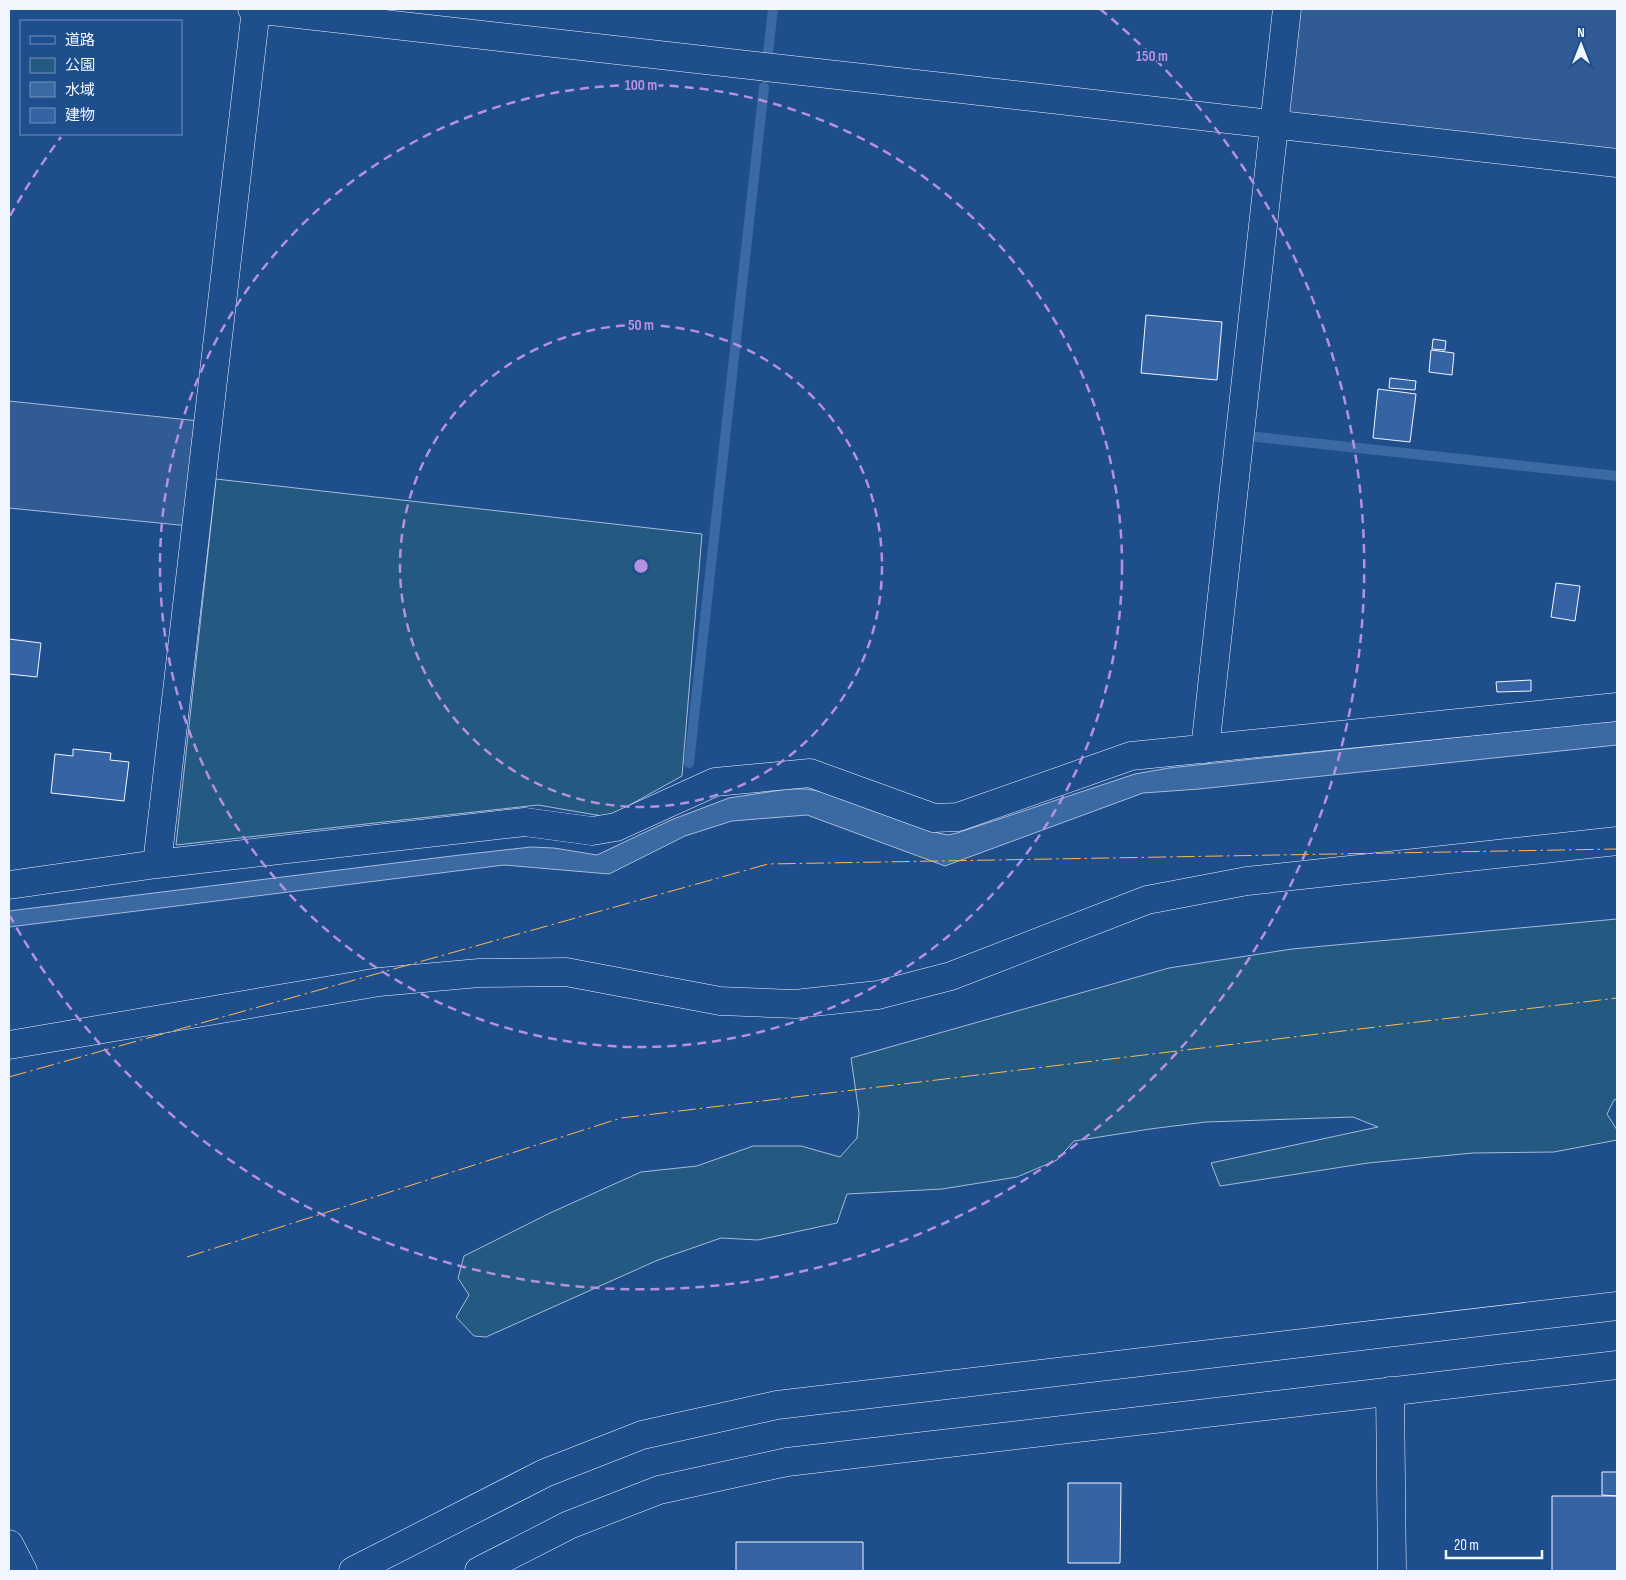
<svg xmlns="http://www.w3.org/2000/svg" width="1626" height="1580" font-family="'Sofia Sans Condensed','Noto Sans JP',sans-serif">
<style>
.green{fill:#245a82;stroke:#a8bbd7}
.parking{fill:#305b95;stroke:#a8bbd7}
.water{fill:#3b69a3;stroke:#a8bbd7}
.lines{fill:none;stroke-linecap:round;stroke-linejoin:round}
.stream{stroke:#3b69a3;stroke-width:10}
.building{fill:#3563a3;stroke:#f2f6ff}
.street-casing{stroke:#f2f6ff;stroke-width:29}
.secondary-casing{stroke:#f2f6ff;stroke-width:29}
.street{stroke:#1f4e8c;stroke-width:28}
.secondary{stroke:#1f4e8c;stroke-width:28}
.power{stroke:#ffb74d;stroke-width:1;stroke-dasharray:18 4 2.5 4;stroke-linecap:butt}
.ring{fill:none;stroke:#b691df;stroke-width:2.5;stroke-dasharray:9 6}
.centre{fill:#b691df;stroke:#1f4e8c;stroke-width:2.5}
.ring-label{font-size:15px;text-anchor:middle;font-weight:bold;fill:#b691df;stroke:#1f4e8c;stroke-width:4;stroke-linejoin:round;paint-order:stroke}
</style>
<rect width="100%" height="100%" fill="#1f4e8c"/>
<path class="green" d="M216 479 702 534 682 776 608 817 538 805 176 845Z
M1617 919V1099L1614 1100 1607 1114 1617 1130V1140L1554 1152 1473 1153 1368 1163 1220 1186 1211 1163 1378 1127 1353 1117 1206 1122 1150 1129 1074 1141 1057 1160 1017 1177 942 1189 847 1194 837 1223 758 1240 721 1238 658 1260 486 1337 474 1336 456 1317 469 1295 458 1278 464 1256 550 1213 641 1172 697 1166 753 1146H801L840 1157 857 1138 859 1113 851 1058 1169 968 1292 949Z"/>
<path class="parking" d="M1300 9H1617V152L1288 114Z
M9 401 199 421 189 526 9 508Z"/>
<path class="water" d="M1617 720V745L1199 789 1143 793 945 866 807 815 732 821 685 836 609 874 504 865 9 927V911L460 855 531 847 554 848 597 855 671 820 729 798 788 789H807L830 793 938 833 948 835 957 833 1135 774 1169 768Z"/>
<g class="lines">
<path class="stream" d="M768 52 773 9
M1257 437 1617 476
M689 763 764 87"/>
</g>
<path class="building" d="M1146 315 1222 322 1217 380 1141 373Z
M1433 339 1446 341 1445 350 1432 349Z
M1431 350 1454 353 1452 375 1429 372Z
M1390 378 1416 381 1415 390 1389 388Z
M1378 389 1416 394 1410 442 1373 438Z
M1556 583 1580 586 1575 621 1551 617Z
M9 639 41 643 37 677 9 674Z
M1531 680V691L1497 692 1496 682Z
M73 749 111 753 110 760 129 762 124 801 51 793 55 754 73 756Z
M1602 1472H1617V1496L1602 1495Z
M1068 1483H1121L1120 1563H1068Z
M1552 1496H1617V1571H1552Z
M736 1542H863V1571H736Z"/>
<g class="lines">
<defs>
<path id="street" d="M252 9 1617 163
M1205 749 1287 9
M157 864 256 9
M9 885 157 864 525 822 592 831 616 827 715 782 810 773 934 818 958 817 1131 756 1617 707
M9 1045 379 982 479 973 566 972 720 1001 795 1004 878 995 951 976 1147 900 1247 881 1617 841
M1390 1391 1392 1571"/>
<path id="secondary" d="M9 1544 23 1571
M353 1571 545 1473 642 1435 777 1405 1617 1306
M479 1571 569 1525 659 1490 787 1462 1617 1365"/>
</defs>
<use href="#street" class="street-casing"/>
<use href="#secondary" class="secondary-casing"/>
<use href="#street" class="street"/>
<use href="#secondary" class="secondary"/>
<path class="power" d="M9 1077 768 864 1617 849
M187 1257 621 1118 1617 998"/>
</g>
<g class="ring">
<circle cx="641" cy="566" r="241"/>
<circle cx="641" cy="566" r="481"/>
<path d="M10 216A722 722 0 0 1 61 137M1100 9A722 722 0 1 1 10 916"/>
</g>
<circle cx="641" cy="566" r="8" class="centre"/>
<g class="ring-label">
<text x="1152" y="61">150 m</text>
<text x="641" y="90">100 m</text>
<text x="641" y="330">50 m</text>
</g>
<rect width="1626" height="1580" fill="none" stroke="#f2f6ff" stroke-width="20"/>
<rect x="20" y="20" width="162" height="115" fill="#1f4e8c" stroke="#7391ba"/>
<rect x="30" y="36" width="25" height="8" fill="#1f4e8c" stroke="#7391ba"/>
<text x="65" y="45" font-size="15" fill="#f2f6ff">道路</text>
<rect x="30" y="58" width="25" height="15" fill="#245a82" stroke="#7391ba"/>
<text x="65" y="70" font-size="15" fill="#f2f6ff">公園</text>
<rect x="30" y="82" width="25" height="15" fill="#3b69a3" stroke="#7391ba"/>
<text x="65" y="95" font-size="15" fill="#f2f6ff">水域</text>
<rect x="30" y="108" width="25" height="15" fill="#3563a3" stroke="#7391ba"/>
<text x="65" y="120" font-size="15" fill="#f2f6ff">建物</text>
<g transform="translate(1581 45)" stroke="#1f4e8c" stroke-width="4" paint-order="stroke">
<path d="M0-4L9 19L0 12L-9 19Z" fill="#f2f6ff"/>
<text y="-8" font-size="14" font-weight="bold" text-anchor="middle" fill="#f2f6ff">N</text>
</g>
<path d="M1446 1550v8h96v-8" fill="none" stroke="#f2f6ff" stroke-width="2.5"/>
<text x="1454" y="1550" font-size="15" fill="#f2f6ff" stroke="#1f4e8c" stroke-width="4" paint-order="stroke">20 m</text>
</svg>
